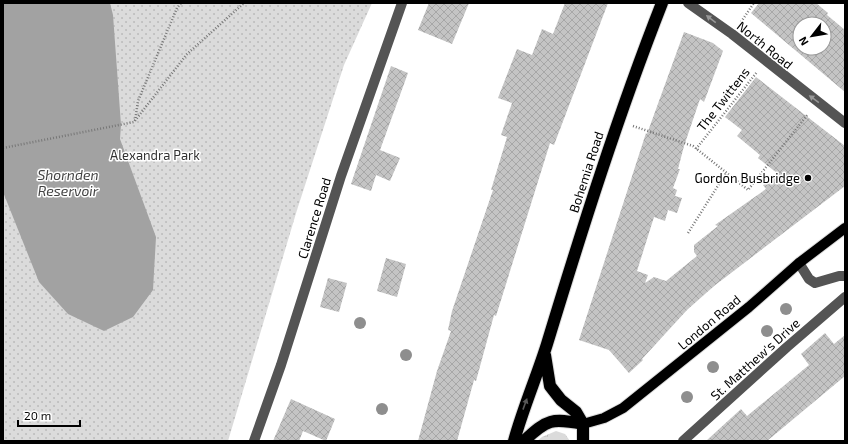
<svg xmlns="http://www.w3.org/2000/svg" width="848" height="444" font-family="'Exo 2',sans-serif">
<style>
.grass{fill:url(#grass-tufts)}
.park{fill:url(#park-dots)}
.water{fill:#a2a2a2}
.building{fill:url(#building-cross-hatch);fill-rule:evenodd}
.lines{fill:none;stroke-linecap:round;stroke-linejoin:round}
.major-casing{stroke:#dbdbdb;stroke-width:12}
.highway-casing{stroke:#dbdbdb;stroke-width:14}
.path{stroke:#767676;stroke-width:2.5;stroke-dasharray:1 2;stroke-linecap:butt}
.minor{stroke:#545454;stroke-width:10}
.major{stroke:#000;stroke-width:10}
.highway{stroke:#000;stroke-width:12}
.tree{fill:#8e8e8e}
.oneway{fill:#989898}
.oneway2{fill:#595959}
.poi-dot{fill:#000;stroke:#fff;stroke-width:1.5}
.labels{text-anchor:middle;stroke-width:3;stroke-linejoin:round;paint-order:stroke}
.street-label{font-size:13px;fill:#000;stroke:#fff}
.park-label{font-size:13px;fill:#323232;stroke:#fff}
.poi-label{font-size:13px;fill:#000;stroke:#fff;text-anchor:end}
.water-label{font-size:14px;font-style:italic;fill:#434343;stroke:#fff}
</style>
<defs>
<pattern id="grass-tufts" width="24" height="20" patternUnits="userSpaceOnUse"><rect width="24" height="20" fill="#dbdbdb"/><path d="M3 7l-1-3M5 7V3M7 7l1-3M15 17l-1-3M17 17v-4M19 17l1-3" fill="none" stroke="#bababa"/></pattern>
<pattern id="park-dots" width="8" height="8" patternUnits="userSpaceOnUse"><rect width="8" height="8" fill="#dbdbdb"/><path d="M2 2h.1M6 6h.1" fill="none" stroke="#bababa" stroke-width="1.8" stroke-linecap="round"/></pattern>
<pattern id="building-cross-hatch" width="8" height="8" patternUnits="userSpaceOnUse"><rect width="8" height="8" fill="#c4c4c4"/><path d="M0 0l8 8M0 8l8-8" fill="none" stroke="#a7a7a7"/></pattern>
</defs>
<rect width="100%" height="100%" fill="#fff"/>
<path class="grass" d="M556 431 565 434 570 441H537L542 437Z"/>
<path class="park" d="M3 3H372L344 65 297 210 228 441H3Z"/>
<path class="water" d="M3 3H110L113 15 121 125 120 139 156 237 153 290 133 317 104 331 68 314 39 282 3 192Z"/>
<path class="building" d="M429 3H469L452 44 418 30Z
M565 3H608L554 145 550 143 496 316 494 315 476 381 474 380 457 441H418L437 371 451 331 448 330 452 311 493 190H491L507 137 501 135 512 103 498 98 517 49 532 55 542 29 553 34Z
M759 3H816L828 13 827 15 845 30V92L751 13ZM800 24H824V48H800Z
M684 32 713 43 723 51 704 102 700 99 684 146 678 169H680L673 188 677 190 675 196 682 198 677 213 668 210 665 221 654 217 637 271 648 275 645 283 654 277 666 281 697 256 694 252V245L718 226 715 225 766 189 763 185 777 173 758 158 760 155 737 136 742 130 725 117 756 77 845 146V186L714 286 687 310 642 359 643 360 629 373 609 350 579 340 646 133 647 134Z
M391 66 408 73 380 150 400 158 390 181 376 175 371 191 351 184Z
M386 258 406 264 397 297 377 291Z
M328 278 347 283 339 312 320 307Z
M825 333 834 344 845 335V376L767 441H706L741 409 747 416 809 365 801 354Z
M291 399 335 419 326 441 303 431 299 441H273Z"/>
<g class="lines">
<defs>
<path id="major" d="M583 424 604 418 623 408 749 307 799 263 845 228"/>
<path id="highway" d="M545 355 550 386 561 400 576 412 583 424V441
M514 441C523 408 537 376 547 344 582 229 618 115 662 3
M524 441C547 419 552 418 583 424"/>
</defs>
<use href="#major" class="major-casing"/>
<use href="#highway" class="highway-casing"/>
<path class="path" d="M741 22 754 3
M135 121 138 101 177 8 181 3
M633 126 693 146 748 190 808 114
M3 148 134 122 187 54 244 3
M696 149 757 72
M688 233 726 173"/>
<path class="minor" d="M688 3 732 34 845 123
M799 263 809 279 815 283 839 276H845
M254 441 281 365 341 176 402 3
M683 441 787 347 845 297"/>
<use href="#major" class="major"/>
<use href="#highway" class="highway"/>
</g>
<g class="tree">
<circle cx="786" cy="309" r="6"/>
<circle cx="360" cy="323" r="6"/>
<circle cx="767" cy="331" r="6"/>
<circle cx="406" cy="355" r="6"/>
<circle cx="713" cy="367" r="6"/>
<circle cx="687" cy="397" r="6"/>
<circle cx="382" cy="409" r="6"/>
</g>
<defs><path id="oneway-solid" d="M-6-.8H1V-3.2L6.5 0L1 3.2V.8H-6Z"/></defs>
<g class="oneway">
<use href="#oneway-solid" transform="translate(711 19) rotate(-143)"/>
<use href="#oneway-solid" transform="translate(814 99) rotate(-144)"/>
</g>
<use class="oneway2" href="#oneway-solid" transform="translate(525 404) rotate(-70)"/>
<circle class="poi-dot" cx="808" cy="178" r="4"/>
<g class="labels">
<g class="street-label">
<text transform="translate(765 45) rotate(39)" y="5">North Road</text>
<text transform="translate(723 99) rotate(-52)" y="5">The Twittens</text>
<text transform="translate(586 172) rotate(-72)" y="5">Bohemia Road</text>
<text transform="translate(314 218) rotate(-73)" y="5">Clarence Road</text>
<text transform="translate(709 322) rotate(-40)" y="5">London Road</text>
<text transform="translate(755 359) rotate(-42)" y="5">St. Matthew's Drive</text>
</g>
<g class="park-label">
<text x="155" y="160">Alexandra Park</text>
</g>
<g class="poi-label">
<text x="800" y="183">Gordon Busbridge</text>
</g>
<g class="water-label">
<text x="68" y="180">Shornden<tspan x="68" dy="16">Reservoir</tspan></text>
</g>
</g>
<rect width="848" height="444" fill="none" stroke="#000000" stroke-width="8"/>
<g transform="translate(812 36) rotate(239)"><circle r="19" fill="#ffffff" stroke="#999999"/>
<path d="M0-3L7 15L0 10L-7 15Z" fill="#000000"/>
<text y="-6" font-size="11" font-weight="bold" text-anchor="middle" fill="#000000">N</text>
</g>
<path d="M18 420v6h62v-6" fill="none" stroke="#000000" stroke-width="2"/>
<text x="24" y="420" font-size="12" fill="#000000" stroke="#ffffff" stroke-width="3" paint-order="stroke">20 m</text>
</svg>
